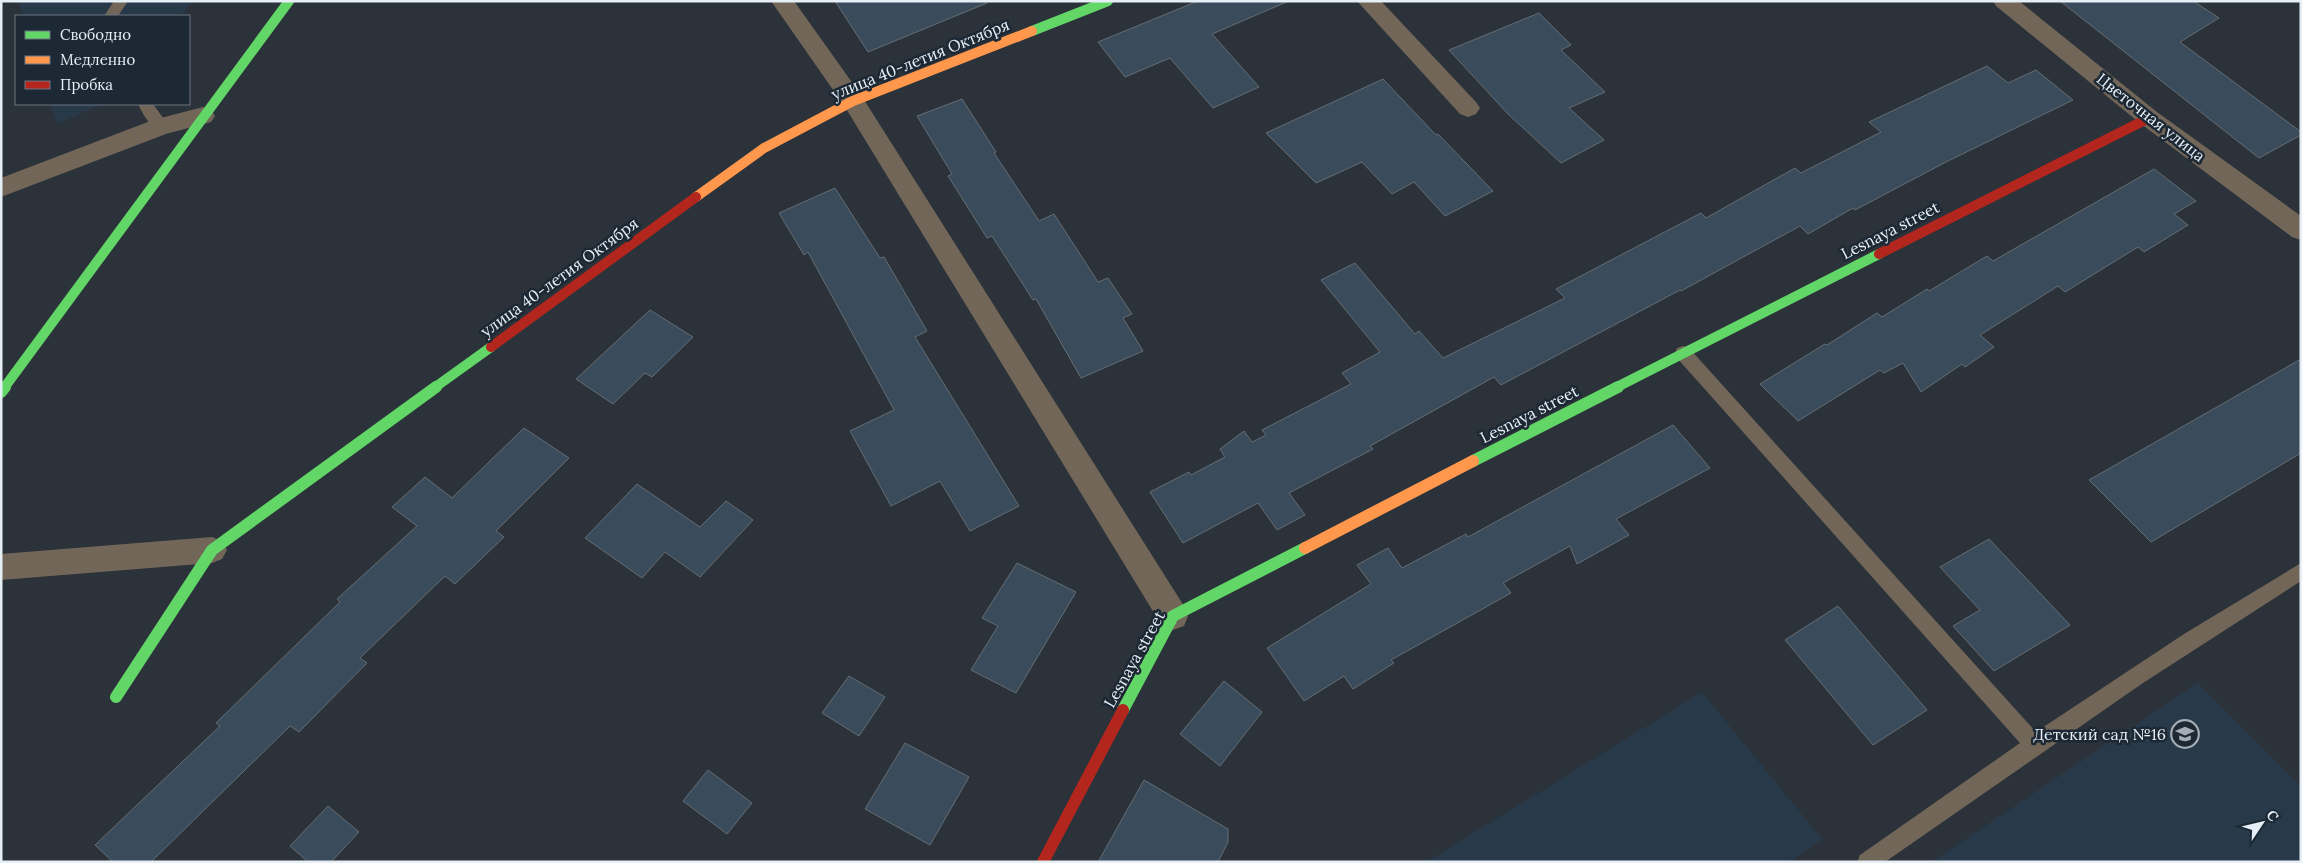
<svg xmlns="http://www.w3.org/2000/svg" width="2302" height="863" font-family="Lora,serif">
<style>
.built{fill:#283949}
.building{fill:#3a4c5c;stroke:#666c72}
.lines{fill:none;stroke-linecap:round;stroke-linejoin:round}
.lane{fill:#716658;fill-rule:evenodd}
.street{fill:#716658;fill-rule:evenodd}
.fast-far1{stroke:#63d668;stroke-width:10}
.fast{stroke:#63d668;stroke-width:12}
.slow-far1{stroke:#ff974d;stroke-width:10}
.slow{stroke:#ff974d;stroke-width:12}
.jam-far1{stroke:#b3261e;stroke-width:10}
.jam{stroke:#b3261e;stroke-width:12}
.labels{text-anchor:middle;stroke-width:5;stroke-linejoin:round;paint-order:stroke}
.street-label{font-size:16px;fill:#e6eef6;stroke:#1c2834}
.poi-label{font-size:16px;fill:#e6eef6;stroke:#1c2834;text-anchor:end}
</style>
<rect width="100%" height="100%" fill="#2b3239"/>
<path class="built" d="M18 1H193L181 16H23Z
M50 104H102L57 124Z
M2198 683 2301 786V862H1931Z
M1702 692 1822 839 1790 862H1426Z"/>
<path class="building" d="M835 1H986L987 3 868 52Z
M1198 1H1289L1212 34 1259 87 1213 108 1170 58 1125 77 1098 42Z
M2060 1H2193L2219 18 2180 42 2301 132V135L2259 158Z
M1539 13 1571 45 1561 50 1605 92 1569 108 1604 140 1561 163 1508 114 1449 50Z
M1987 66 2008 83 2036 70 2073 100 1946 162 1855 210 1853 208 1808 234 1800 226 1681 291 1680 290 1501 385 1494 377 1370 446 1373 449 1289 493 1305 515 1277 530 1258 503 1183 543 1150 492 1189 472 1191 475 1225 457 1220 449 1244 431 1252 442 1266 435 1262 430 1351 384 1342 373 1380 352 1321 280 1355 263 1415 334 1419 331 1443 358 1565 298 1556 289 1701 213 1706 218 1795 168 1801 173 1881 132 1869 122Z
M1383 79 1436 135 1438 134 1493 191 1445 216 1414 182 1392 194 1362 162 1316 183 1266 133Z
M962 99 996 152 994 153 1039 221 1054 214 1098 282 1108 278 1132 314 1123 318 1143 351 1081 378 1036 299 1033 300 992 236 987 238 948 176 952 174 917 116Z
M2154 169 2196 201 2174 214 2188 225 2144 252 2138 247 2065 292 2058 286 1980 335 1994 347 1965 367 1962 364 1921 392 1903 363 1884 373 1880 370 1798 421 1760 384 1825 344 1827 345 1877 313 1882 317 1927 289 1929 291 1987 256 1993 261Z
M835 188 880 258 884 257 927 331 915 337 1019 506 970 531 940 481 891 506 850 431 894 410 808 252 804 255 779 213Z
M650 310 693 337 652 377 645 373 613 404 576 379Z
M2301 359V453L2151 542 2089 480Z
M1673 425 1710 468 1616 519 1629 535 1577 564 1570 546 1503 583 1511 593 1391 660 1394 663 1353 689 1344 676 1304 701 1267 648 1371 584 1357 565 1388 548 1402 568 1466 534 1468 537Z
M524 428 569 458 496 531 504 537 455 584 445 576 360 658 367 663 299 732 290 726 151 862H113L95 845 220 726 216 723 340 602 337 599 417 526 392 507 425 477 452 498Z
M637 484 700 527 726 501 753 520 700 577 665 552 642 578 585 538Z
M1989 539 2070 625 1994 671 1953 626 1980 610 1940 567Z
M1017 563 1076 592 1016 693 971 670 998 626 982 618Z
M1838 606 1927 710 1873 745 1785 640Z
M849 676 885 697 859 736 822 713Z
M1224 681 1262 712 1220 766 1180 734Z
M905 743 969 777 930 845 865 809Z
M708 770 752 803 727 834 683 801Z
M1144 780 1228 829V842L1218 862H1098Z
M328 806 359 832 331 862H308L290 846Z"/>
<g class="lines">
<path class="lane" d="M114 1H128L118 16H104Z
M138 104H153L169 126 166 130C153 134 143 114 138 104Z
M1683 346 1689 348 2036 732 2184 634 2301 563V581L2143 683 1885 862H1857L1860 855 2020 743 1677 358 1675 353 1677 348Z"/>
<path class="street" d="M771 1H794L861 95 1184 606 1188 616 1184 626 1173 630 1162 626 845 107Z
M1357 1H1381L1476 102 1480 108 1476 114 1468 117 1460 114Z
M1993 1H2019L2157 112 2301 216V240L2292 237 2141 124 1996 6Z
M203 107 211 110 215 116 211 122 166 134 1 197V178L153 120Z
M212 537 222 541 227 550 222 559 212 563 1 580V554Z"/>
<path class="fast-far1" d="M1032 31 1108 1
M4 388 289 1
M434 388 491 347
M1615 388 1879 254"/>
<path class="fast" d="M1 392 5 387
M1473 461 1618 387
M116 697 212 550 436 387
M1123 710 1173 616 1305 548"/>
<path class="slow-far1" d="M696 197 764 148 853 101 1032 31"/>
<path class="slow" d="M1305 548 1473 461"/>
<path class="jam-far1" d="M1879 254 2149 118
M491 347 696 197"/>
<path class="jam" d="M1043 862 1123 710"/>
</g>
<defs>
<symbol id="school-ring" viewBox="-11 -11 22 22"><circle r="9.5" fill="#1c2834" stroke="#a5acb4" stroke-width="1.5"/><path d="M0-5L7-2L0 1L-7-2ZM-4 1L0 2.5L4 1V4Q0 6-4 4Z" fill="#a5acb4"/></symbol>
</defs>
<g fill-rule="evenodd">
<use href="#school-ring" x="2169" y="718" width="32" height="32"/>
</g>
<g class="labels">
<g class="street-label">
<text transform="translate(920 59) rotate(-22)" y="6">улица 40-летия Октября</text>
<text transform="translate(2151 117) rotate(38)" y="6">Цветочная улица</text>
<text transform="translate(1890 230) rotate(-27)" y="6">Lesnaya street</text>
<text transform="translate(559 277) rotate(-36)" y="6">улица 40-летия Октября</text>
<text transform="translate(1529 414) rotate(-27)" y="6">Lesnaya street</text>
<text transform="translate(1134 659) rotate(-61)" y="6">Lesnaya street</text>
</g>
<g class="poi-label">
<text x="2166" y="740">Детский сад №16</text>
</g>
</g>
<rect width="2302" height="863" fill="none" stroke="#e6eef6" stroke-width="5"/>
<rect x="15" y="15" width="175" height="90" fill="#1c2834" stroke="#6d7782"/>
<rect x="25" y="31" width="25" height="8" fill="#63d668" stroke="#6d7782"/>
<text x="60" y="40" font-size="15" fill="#e6eef6">Свободно</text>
<rect x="25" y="56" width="25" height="8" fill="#ff974d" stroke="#6d7782"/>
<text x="60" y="65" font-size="15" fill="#e6eef6">Медленно</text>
<rect x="25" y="81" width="25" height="8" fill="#b3261e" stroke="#6d7782"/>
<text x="60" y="90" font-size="15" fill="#e6eef6">Пробка</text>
<g transform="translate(2262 823) rotate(55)" stroke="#1c2834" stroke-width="4" paint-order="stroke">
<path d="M0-4L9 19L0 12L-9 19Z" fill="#e6eef6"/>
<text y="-8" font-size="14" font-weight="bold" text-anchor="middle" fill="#e6eef6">С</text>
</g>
</svg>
